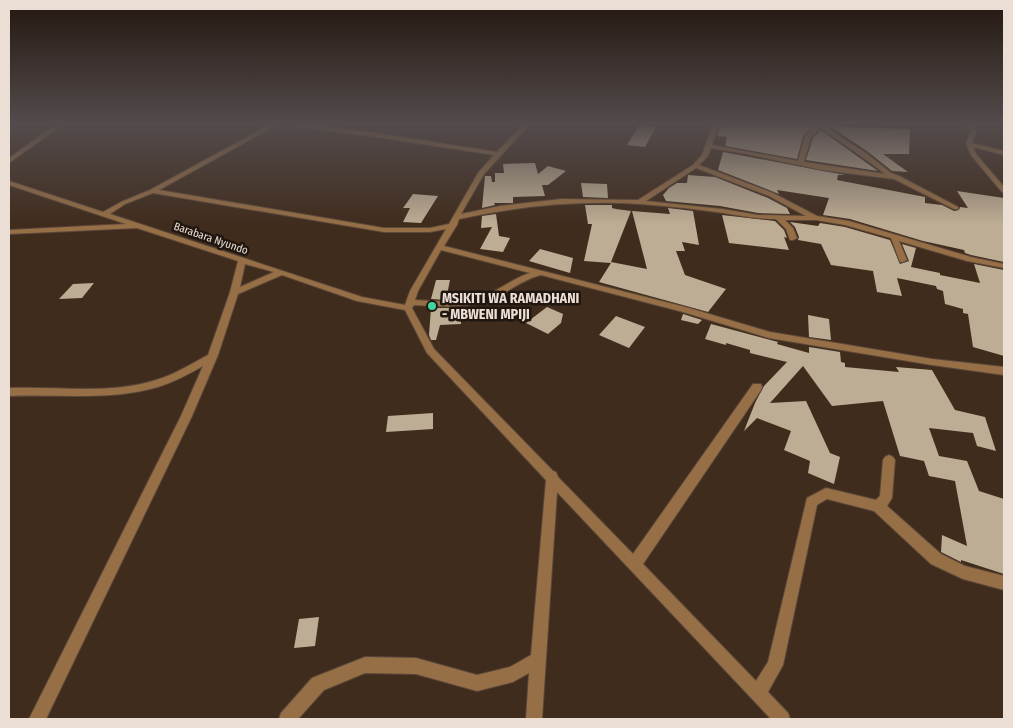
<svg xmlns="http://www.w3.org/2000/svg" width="1013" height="728" font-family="'Fira Sans Condensed',sans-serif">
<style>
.building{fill:#bdad94}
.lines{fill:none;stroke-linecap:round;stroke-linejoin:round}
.minor-casing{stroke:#5b483a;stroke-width:2}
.minor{fill:#966f46;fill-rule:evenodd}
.poi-dot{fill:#40d4a1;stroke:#201710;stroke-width:2}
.labels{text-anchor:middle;stroke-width:5;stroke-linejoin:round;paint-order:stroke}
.far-street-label{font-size:11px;fill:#ebded4;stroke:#201710}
.poi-label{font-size:14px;font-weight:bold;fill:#ebded4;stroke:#201710;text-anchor:start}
</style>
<rect width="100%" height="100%" fill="#402c1d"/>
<path class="building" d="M723 123H814V124L803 136 797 159 725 146 727 137 717 136Z
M825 123H838L843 127 910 129 909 154H883L908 172 892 171 867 151Z
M640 124 656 127 645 147 627 145Z
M821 130 836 141 878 171 806 160 813 138Z
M723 152 845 175H838L837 180 925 197V203L942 205 954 211 959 210 960 207 968 208 957 191 1004 198V262L971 255 965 253 964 250 923 241 850 219 823 215 829 198 777 190 779 194 718 170Z
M535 163 538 174 548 166 566 171 548 185H542L545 196 513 197V203H494L495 205 482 208 485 176H491L492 182H495V173H504L503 164Z
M688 175 715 177 768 198 787 208 790 214 758 213 720 206 666 201 663 195 669 188 677 183H687Z
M581 183 607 184 608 198 583 197Z
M413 194 438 196 421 223 403 222 410 208H403Z
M585 205H612V208L616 209 631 211 611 262 647 269 632 211 670 214 668 208 693 211 699 245 682 242 685 251H676L685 275 726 289 708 312 599 282 611 263 584 261 592 224H588Z
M496 214 499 236 510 238 503 252 480 249 492 227 481 228 482 216Z
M722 215 775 221 784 230 787 238 784 237 789 250 729 243Z
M790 222 818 226 820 223 845 227 890 240 900 264 909 261 902 244 916 248 911 267 940 273V275L980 283 974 264 1004 270V356L973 347 968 314 963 313V309L945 304 943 291 937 289 936 286 897 278 902 296 877 292 873 271 831 265 821 244 798 240 799 237 795 227Z
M540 249 573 258 570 273 529 261Z
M436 280H450L446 300 431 299Z
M94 283 82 298 59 299 73 284Z
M547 307 563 314 561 323 548 334 526 323Z
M431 308H461V324L440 325 436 340H431L429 335Z
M683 314 702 320 698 324 681 320Z
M808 315 829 319 831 340 809 337Z
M616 316 645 327 629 348 599 335Z
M711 324 778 342 777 344 809 353V347L840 352 841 362 845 363V367L899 372 896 367 932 370 955 410 985 417 996 451 977 446 973 433 929 428 939 456 967 461 979 491 1004 499V574L961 560V562L941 552 942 535 967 546 955 481 929 476 924 461 900 456 883 401 832 406 803 366 770 403 806 401 830 453 840 457 834 484 808 473 810 461 784 450 791 431 757 418 744 431 755 403 764 386 787 362 750 353V350L726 343V345L705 339Z
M433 413V429L386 432 388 416Z
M319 617 315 646 294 648 299 619Z"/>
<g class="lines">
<defs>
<path id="minor" d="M58 123H65L9 163V158Z
M273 123H295L376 133 497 152 525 123H531L484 174 461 214 500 206 561 199 638 200 693 165 702 155 713 123H719L712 145 798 161 805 136 817 124 816 123H822L840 137 866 153 891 173 902 177 903 178 958 207V209H954L894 179 822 170 747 154 711 148 708 156 699 165 773 193 817 216 849 221 971 257 1004 264V268L967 261 899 241 907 260 903 262H900L891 238 845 225 816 220H785L793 228 797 238 793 240H790L786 229 776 219C758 219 741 216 724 213 696 209 668 206 640 204 579 200 518 206 459 219L457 225 444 246 689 308 770 332 932 359 1004 367V375L932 365 769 338 683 312 541 275C521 280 506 294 488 301 464 309 438 306 414 305L412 308 434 349 553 471 556 472 558 477 633 554 753 384H761L762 387 761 390 643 564 756 681 768 662 807 498 826 488 876 500 880 496 883 460 885 457 889 455 893 457 895 460 892 498 887 506 941 554 965 566 1004 576V590L963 579 931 564 874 511 827 499 817 505 783 665 768 692 788 713 790 719H771L557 492 542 719H526L529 673 513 682 477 691 416 674 365 673 324 690 298 719H279L281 713 312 678 365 657 416 658 477 675 510 667 531 655 546 480 427 353 405 310 357 301 282 275 238 294 218 355 192 416 46 719H29L181 416 203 366C189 374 174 382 158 387 110 401 58 394 9 396V388C57 386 109 395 156 380 174 375 191 364 208 355L230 292 238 261 137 228 9 234V230L126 224 9 185V181L103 212 121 202 150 190ZM290 126 376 137 494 155 478 173 449 224 430 228H384L159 190 273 127ZM821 127C842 144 864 157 885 174L804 162 811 137ZM696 168 769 196 806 216 758 215 722 209 646 201ZM153 193 384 232H430L446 229 410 291 405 305 362 297 110 214 125 204ZM441 250 530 273C513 278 499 291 481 297 461 304 436 301 415 300L418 291ZM245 264 274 272 240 287Z
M941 123H953L950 125Z
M961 123H968L977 130 972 143 1004 151V155L973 147 976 154 1004 187V193L1002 192 971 155 966 144 971 130Z"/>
</defs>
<use href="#minor" class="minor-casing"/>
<use href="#minor" class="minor"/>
</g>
<linearGradient id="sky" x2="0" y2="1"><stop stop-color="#231810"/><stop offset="0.55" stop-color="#534b4c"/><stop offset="1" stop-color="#534b4c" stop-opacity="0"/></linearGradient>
<rect width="1013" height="225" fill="url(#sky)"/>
<circle class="poi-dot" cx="432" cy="306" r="5"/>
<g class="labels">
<g class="far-street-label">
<text transform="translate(211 238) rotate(19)" y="4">Barabara Nyundo</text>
</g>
<g class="poi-label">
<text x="442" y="303">MSIKITI WA RAMADHANI<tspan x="442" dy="16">- MBWENI MPIJI</tspan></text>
</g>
</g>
<rect width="1013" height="728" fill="none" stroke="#ebded4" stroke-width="20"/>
</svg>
